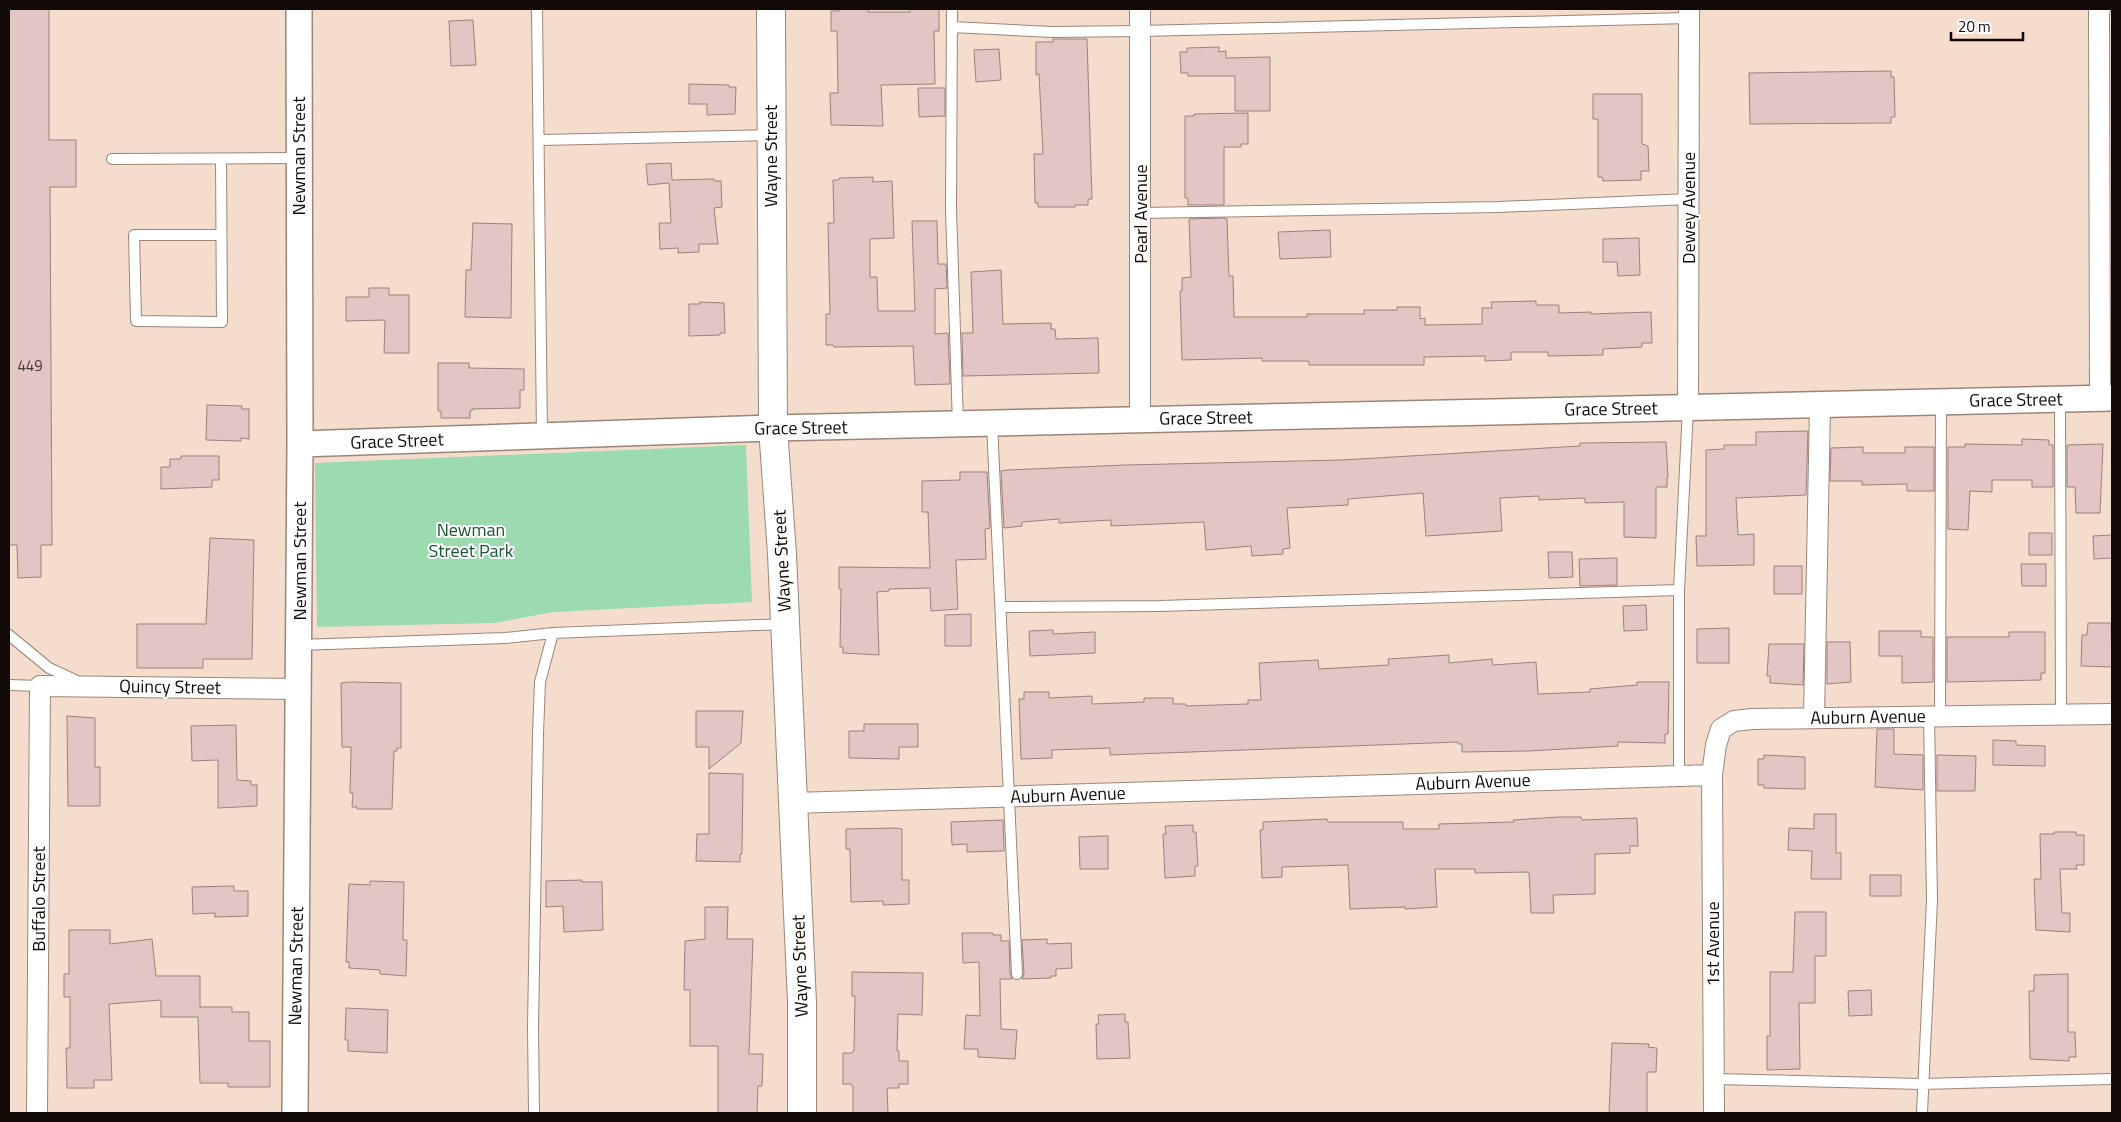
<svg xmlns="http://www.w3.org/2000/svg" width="2121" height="1122" font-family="'Titillium Web',sans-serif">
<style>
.green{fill:#9cdab0}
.building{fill:#e3c6c4;stroke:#9b807e}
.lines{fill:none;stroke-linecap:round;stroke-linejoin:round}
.service-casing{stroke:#9c8578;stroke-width:12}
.minor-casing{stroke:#9c8578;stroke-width:22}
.tertiary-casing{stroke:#9c8578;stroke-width:28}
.secondary-casing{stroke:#9c8578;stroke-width:30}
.service{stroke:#fff;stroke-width:10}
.minor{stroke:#fff;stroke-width:20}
.tertiary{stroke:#fff;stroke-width:25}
.secondary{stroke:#fff;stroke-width:28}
.labels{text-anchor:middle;stroke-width:4;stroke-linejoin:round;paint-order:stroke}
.number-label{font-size:15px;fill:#463835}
.street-label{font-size:18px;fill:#110905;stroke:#fff}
.park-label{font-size:18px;fill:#185633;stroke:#fff}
</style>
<rect width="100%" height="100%" fill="#f5ddce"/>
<path class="green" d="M746 445 752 602 553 612 495 623 317 627 315 463Z"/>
<path class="building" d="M9 9H49V140H76V187H50L52 545H41V577L18 578 17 545H9Z
M839 9H868V12H910V9H939V31H934L935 84 881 85 883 126 831 125 830 93H838V91L837 31H831V11H839Z
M473 20 476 65 451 66 449 21Z
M1053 39H1087L1092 199H1088V205H1075V207H1038V203H1035L1034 154H1043L1039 74 1036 75V42H1053Z
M1219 47V52L1226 51V58L1270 57V111H1235V76H1188V73H1181L1180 52H1187V48Z
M999 49 1001 80 976 82 974 50Z
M1891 71V77H1894L1895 117H1891V123L1750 124 1749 73Z
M689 84 729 85V87H736L735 114 707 115V104H689Z
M918 88H945V116L919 117Z
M1593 94H1642V144L1648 146 1649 171H1641V180L1603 181 1602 177H1598V119H1593Z
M1248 113V144H1241V147H1224V205H1188V198H1185V116H1194V114Z
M671 163 672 180 714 179V181H721L722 207 714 208 718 244H699V252L678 253V248L660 249 659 223H671L669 183 648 185 646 164Z
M873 177V182L892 181 894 238 870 239V277H877L878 311H915L912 221H937L938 264H946L947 288 935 289V334L948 333 950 384 915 385 913 346 834 347 833 345H826V314H830L828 223H834L833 180H839V178Z
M1224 218 1227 219 1229 276H1233L1234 317H1307V314H1364V310H1397V307H1420V319L1425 318V325L1482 324V308H1492L1491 302 1536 301V305H1559V313L1591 312V314L1651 312 1652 343H1642V347L1603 349V355L1548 356V352H1511V360L1485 361V356L1426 357H1424V365H1309V361H1262V358L1182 360 1180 291H1182V278L1191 277 1189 219Z
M473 223 512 224 511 318 465 317 466 270H471Z
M1330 230 1331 257 1280 259 1278 232Z
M1639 238 1640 275 1618 276 1617 262H1603V239Z
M1001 270 1003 324 1051 323V329H1055L1056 339 1098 338 1099 373 963 376 962 333H973L971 272Z
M369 288H389V295H409V353H384L385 320 346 321V297H369Z
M700 302 724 303 725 333H720V335L689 336V304H700Z
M438 363H469V368L524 369V390H520V408L472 409V411H470V418H441V411H438Z
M207 405 242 406V409H249V439L241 438V441L206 440Z
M1808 431 1806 495 1736 498 1738 535 1754 534V565L1697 566 1696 536H1706V450L1724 449V445H1756V432Z
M2022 439 2049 440V445H2053V487H2032V480H1992V492L1970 491 1968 530 1948 529V447H1965V444L2022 445Z
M1666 442 1668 477H1667V487H1656V538L1624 537V502L1585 503V498L1539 500V496L1500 498 1502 531 1426 536 1423 493 1348 499V505L1287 508 1290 548 1283 549V554L1252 556 1251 546 1206 550 1204 522 1111 526V520L1059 523V519L1022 522V526L1004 528 1001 471 1008 470 1125 465 1342 460 1580 446V443Z
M2103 444 2100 513H2076L2075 487H2067V445Z
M1863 447V453H1905V447H1934V491H1907V484L1862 485V481H1830L1831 448Z
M181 456H219V480H212V487L161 489V467H170V459H181Z
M960 472H987L990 528 985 529 986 559 956 560 958 609 931 611 930 588 889 589V591L877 592 879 655 843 653V647H840L841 589H839V567L930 568 928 512H922V481L960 480Z
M2029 533H2052V555H2029Z
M2112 535V558L2094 559 2093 536Z
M210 538 254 540 252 659H203V668H137V624H206Z
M1548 552H1572L1573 577 1549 578Z
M1617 558V585L1580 586 1579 559Z
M2021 564H2046V586H2022Z
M1774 566H1802V594H1774Z
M1646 605 1647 630 1624 631 1623 606Z
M971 614V646H945V615Z
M2088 623H2111L2112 667 2081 666 2082 635H2087Z
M1729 628V663H1697V629Z
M1053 630V634L1095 632V653L1030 656 1029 631Z
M1879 631H1921V637H1933V682L1902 683V656H1879Z
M2009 632H2045V673H2041V680L1947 682V637H2009Z
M1827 642H1850L1851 682 1827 684Z
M1769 644H1804L1803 685 1770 683V676H1767Z
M1449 655V663L1492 659 1493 665 1536 662 1538 694 1590 692V689L1637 685V682H1669L1668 734H1665V743L1618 742V746L1529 751 1462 752V744H1458V742L1110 755V748L1052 750V758L1021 759 1019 699H1024V692H1049V698L1092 696V704L1144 702V698H1173V704H1186V706L1248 704V700H1261L1259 663 1318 660 1319 669 1389 665 1388 659Z
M349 682 401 683V748H397V751H394L392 809H357V807H352L353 793H350L351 751V747H342L341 683Z
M696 711H743L741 743 709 769V747H696Z
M67 716 95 718V767H100V806H68Z
M864 724H918V747H899V759L849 758V731H864Z
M236 725 237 780 251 781V785H257V806L218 808V760L192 761 191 726Z
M1877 729H1894V754L1923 755V790L1875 787Z
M1993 740 2016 741V745L2045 746V766L1993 765Z
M1764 755 1805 757V789L1764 788V785H1758V759H1764Z
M1937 755 1976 756 1975 791H1937Z
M709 773 743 774 742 854H740V862L696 861 697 834H709Z
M1814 814H1836V853H1841V879H1811L1812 851 1788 850 1789 828 1814 829Z
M1558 817H1581L1582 820 1637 818 1638 846H1630V853L1595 854V894L1553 895 1554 913H1531L1529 872 1475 873V869H1435L1437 907 1405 909V907L1350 909 1348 865 1282 867V877L1262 878 1260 830H1263V822L1327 819 1328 822H1403V829H1439V824L1514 822 1513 820Z
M1003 820 1004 851 967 852V844L952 845 951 822Z
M1193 825V832H1196L1198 866H1195V876L1165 878 1163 834H1166L1165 826Z
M896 828 902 829V880H909V904L883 905V901L851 902 850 849H846V829Z
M2054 832H2076V835H2084V865H2076L2077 869H2060L2062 913H2070V932L2036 930 2034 879H2041L2040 834H2054Z
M1101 836H1108V869H1080L1079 837Z
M1870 875H1901V896H1870Z
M582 880V882H602L603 930 564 932 563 906 546 907V881Z
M370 881 404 882 403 940H407L406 976 380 974V970L349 968V962H346L349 884 370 885Z
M234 886V891H248V916L215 917V913L193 914 192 887Z
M705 907H728L727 939H753L749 1054H763L762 1086H758L757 1113H718V1046H690V990H684L685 941 705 939Z
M1795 912H1826V956H1815V1003H1799L1800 1069 1767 1070V1036H1770V972H1793Z
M69 930H110V944L152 939 156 976H200V1007H232V1012H249V1041H270V1087H228V1083H200L198 1017H161V1000L109 1004 112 1080H94V1088H67L66 1048H70V997H64V974H69Z
M962 933H993V935H1001V941H1009L1010 974 1012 979H1000L1001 1029 1017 1030 1015 1059 978 1057V1049H964L966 1015 980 1016 979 962 963 963Z
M1047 939V944L1071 943 1072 968 1056 969V976H1051V978L1022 979 1024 974 1022 940Z
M852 972 923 973 922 1015 898 1014 897 1051H899V1061H908V1084H899V1088H887L888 1113H853V1087L851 1084H843V1053H852L854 1050 855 996H852Z
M2068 974V1032H2075L2076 1057H2069V1061L2030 1059 2029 991H2034V975Z
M1871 990 1872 1015 1849 1016 1848 991Z
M346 1008 388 1010 387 1053 348 1051V1040H345Z
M1125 1014V1022H1128L1130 1058 1097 1059 1096 1024H1099L1098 1015Z
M1612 1043 1649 1044 1648 1047 1657 1048 1656 1072H1647V1113H1609Z"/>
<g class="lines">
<defs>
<path id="service" d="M537 9 542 435
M952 9 951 209 958 424
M952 27 1052 32 1140 31 1689 18
M540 140 770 135
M112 159 299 158
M221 159 222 322 136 321 134 235H221
M1141 213 1499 207 1689 199
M2060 400 2061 714
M992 423 1017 974
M1002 607 1160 606 1679 590
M9 635 49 668 75 680
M299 645 505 638 553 633 785 624
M9 685 40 686
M1940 716 1941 402
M1679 775V590L1688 408
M1714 1079 1922 1084 2112 1079
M534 1113 533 1027 538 734 540 682 553 633
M1922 1113 1932 900 1929 716"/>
<path id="minor" d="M1140 9V420
M2100 9 2099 12 2100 398
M1688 408 1689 9
M1814 718 1820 405
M793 803 1712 775
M37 1113 40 686 299 689
M1714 1113 1712 775 1716 745 1721 729 1734 721 1752 719 2112 714"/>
<path id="tertiary" d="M300 444 773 428 2112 398
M295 1113 300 444 299 9"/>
<path id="secondary" d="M771 9 773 428 782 554 802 1003V1113"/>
</defs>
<use href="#service" class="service-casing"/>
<use href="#minor" class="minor-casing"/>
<use href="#tertiary" class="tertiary-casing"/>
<use href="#secondary" class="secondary-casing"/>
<use href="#service" class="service"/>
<use href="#minor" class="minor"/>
<use href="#tertiary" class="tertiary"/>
<use href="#secondary" class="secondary"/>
</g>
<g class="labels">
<g class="number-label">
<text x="30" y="371">449</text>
</g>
<g class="street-label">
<text transform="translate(299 156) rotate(-90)" y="6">Newman Street</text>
<text transform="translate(771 156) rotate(-90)" y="6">Wayne Street</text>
<text transform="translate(1689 208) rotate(-90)" y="6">Dewey Avenue</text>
<text transform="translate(1141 214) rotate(-90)" y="6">Pearl Avenue</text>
<text transform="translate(2016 400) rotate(-1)" y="6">Grace Street</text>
<text transform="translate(1611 409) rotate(-1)" y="6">Grace Street</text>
<text transform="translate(1206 418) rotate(-1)" y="6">Grace Street</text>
<text transform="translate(801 428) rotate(-1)" y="6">Grace Street</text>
<text transform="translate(397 441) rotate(-2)" y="6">Grace Street</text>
<text transform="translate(300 561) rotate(-90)" y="6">Newman Street</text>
<text transform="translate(782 561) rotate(-93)" y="6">Wayne Street</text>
<text transform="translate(170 687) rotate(1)" y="6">Quincy Street</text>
<text transform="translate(1868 717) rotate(-1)" y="6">Auburn Avenue</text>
<text transform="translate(1473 782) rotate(-2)" y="6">Auburn Avenue</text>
<text transform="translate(1068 795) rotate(-2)" y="6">Auburn Avenue</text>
<text transform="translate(39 899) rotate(-90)" y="6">Buffalo Street</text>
<text transform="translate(1713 944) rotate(-90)" y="6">1st Avenue</text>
<text transform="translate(296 966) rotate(-89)" y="6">Newman Street</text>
<text transform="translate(800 966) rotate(-92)" y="6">Wayne Street</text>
</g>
<g class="park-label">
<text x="471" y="536">Newman<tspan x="471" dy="21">Street Park</tspan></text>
</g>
</g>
<rect width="2121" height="1122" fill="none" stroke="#110905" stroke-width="20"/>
<path d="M1951 32v8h72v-8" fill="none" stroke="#110905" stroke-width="2.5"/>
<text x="1958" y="32" font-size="15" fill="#110905" stroke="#ffffff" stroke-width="4" paint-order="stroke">20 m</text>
</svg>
